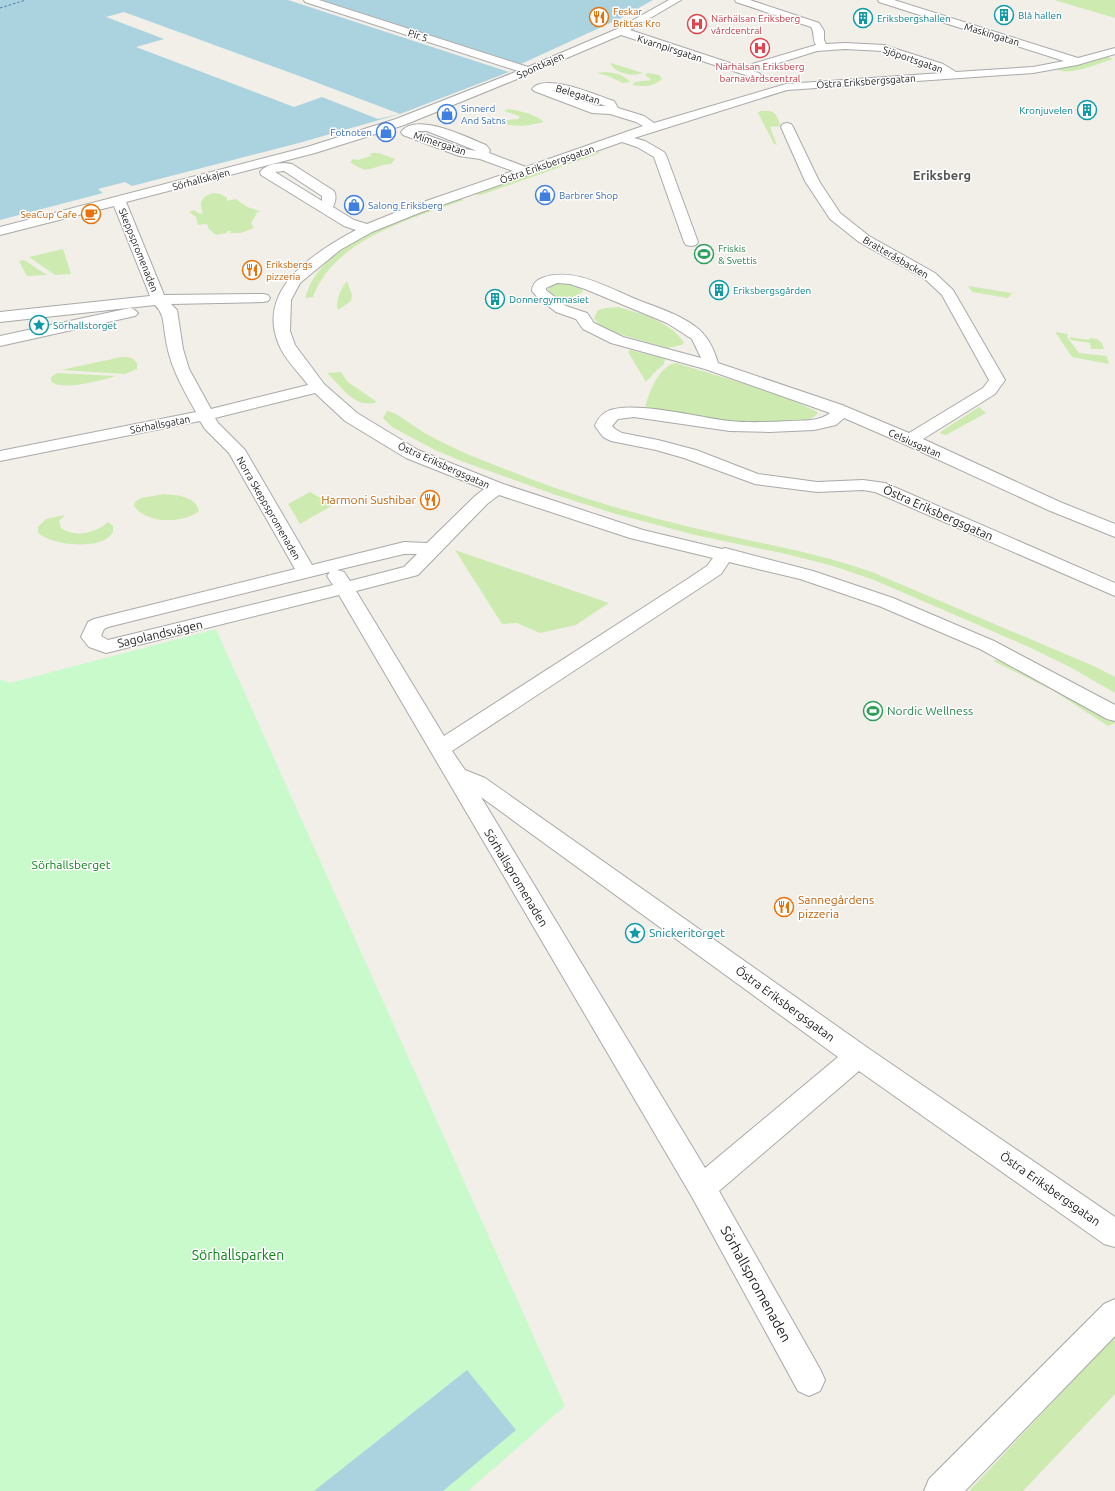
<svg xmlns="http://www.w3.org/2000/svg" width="1115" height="1491" font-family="Ubuntu,sans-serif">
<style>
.grass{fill:#cdebb0}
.park{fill:#c8facc}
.water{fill:#aad3df}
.pier{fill:#f2efe9}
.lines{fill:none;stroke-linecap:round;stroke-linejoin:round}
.ferry{stroke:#4a7aab;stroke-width:1;stroke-dasharray:2.5 2;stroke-linecap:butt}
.minor-casing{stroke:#a9a9a9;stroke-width:2}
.minor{fill:#fff;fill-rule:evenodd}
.labels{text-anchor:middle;stroke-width:3;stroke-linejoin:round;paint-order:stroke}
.far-food-label{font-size:10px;fill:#c56008;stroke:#fff;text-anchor:start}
.far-culture-label{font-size:10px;fill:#0d838f;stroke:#fff;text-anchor:start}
.far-health-label{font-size:10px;fill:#be3a42;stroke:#fff;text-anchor:start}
.far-street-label{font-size:10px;fill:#222;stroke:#fff}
.far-shop-label{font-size:10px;fill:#366cbe;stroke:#fff;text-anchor:start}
.far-leisure-label{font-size:10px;fill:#27864d;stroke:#fff;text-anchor:start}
.food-label{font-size:12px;fill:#c56008;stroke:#fff;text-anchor:end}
.street-label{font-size:12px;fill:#222;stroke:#fff}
.leisure-label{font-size:12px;fill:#27864d;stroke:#fff;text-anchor:start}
.park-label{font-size:12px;fill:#0c8416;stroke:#fff}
.culture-label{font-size:12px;fill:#0d838f;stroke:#fff;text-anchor:start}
.far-district-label{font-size:13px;font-weight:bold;fill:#555;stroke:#fff}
.near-park-label{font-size:14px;fill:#0c8416;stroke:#fff}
.near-street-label{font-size:14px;fill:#222;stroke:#fff}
</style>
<rect width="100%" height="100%" fill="#f2efe9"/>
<path class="grass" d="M1054 0H1115V18Z
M1107 56 1113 59C1100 63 1068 77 1056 69Z
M611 63 643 73C633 77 618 74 611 65Z
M605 72C619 73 622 75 631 82L623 83 608 76 597 73Z
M648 73 659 75 662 79C654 87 643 87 632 85L635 82 651 80 645 75Z
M508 109C520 111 536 114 544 122 525 127 512 127 493 121L519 119V116L504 111Z
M760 111C776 110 775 113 781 126L770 127 777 145 774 144 758 113Z
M596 151 600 153 481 195 471 194Z
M373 153H379L395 159 391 164C371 165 370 177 350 162L353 159 358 160 371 156 370 154Z
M214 193 221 194 227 198V201L236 199 247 207 260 211 255 214 256 215 251 223 254 228 241 233H230L231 231H227V233L216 235 209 229 207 224 198 225 196 217 189 212 194 210 200 214 203 213C198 203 202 195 214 193Z
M459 198 464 200C411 219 334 239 313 297L305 298C307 292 309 286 312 281 337 237 414 214 459 198Z
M63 249 71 274 55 275 29 257Z
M24 260 47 275 27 276 19 261Z
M347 281 352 295 351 301 338 310C335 300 341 289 347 281Z
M568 283 579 285 583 291C576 300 550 302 548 289 553 283 560 283 568 283Z
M968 286 1012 293 1008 298 972 292Z
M618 307C643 314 668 321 684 342L682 345 667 348 606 330 600 326 594 318 598 310 605 308Z
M1055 332 1068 334 1067 337 1079 353 1107 356 1109 364 1072 357Z
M1069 337 1089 340 1090 338 1097 339 1102 343 1104 349H1091L1090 343 1071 340Z
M630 350 665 359 664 364 655 372 646 382 628 352Z
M121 357C128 357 133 357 137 363V369L125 374 61 370Z
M676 363 778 394 816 411 818 413C798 439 675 414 645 409 648 394 659 365 676 363Z
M341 372 348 382 377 402C355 410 341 386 327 373Z
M57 373 116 376C102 380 60 392 51 381V377Z
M979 407 986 413 946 435 941 434 940 432Z
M387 411C395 411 415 427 423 432 456 451 492 464 528 478 580 498 636 514 690 527 751 542 813 551 872 572L1096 667 1115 677V693L1070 667 1031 648 874 580 833 566 786 554 695 535 616 514 556 495 461 461 435 450 392 427 383 418Z
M310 492 333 505 300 524 288 504Z
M164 494C176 495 196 496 199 511 184 524 146 524 134 506L135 502 141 498Z
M65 515 59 521 61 528C75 538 96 533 108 522L113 526V532C103 551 53 546 38 533V527L46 519Z
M455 550 609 603 576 625 540 633 517 623 502 624Z
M996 660H1006L1115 719V723L1108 726 1052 690 993 661Z
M1115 1336V1394L1023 1491H969Z"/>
<path class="park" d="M216 629 565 1406 468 1491H0V679L10 683Z"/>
<path class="water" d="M0 0H653L621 18 521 64 509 72 400 114 299 143 132 186 125 182 98 189 103 193 0 220Z
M467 1370 516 1430 443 1491H314Z"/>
<path class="pier" d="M288 0H322L521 64 509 72Z
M124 12 302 77 400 114 378 119 322 97 294 107 136 47 164 39 106 17Z"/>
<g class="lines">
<path class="ferry" d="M0 8 26 0"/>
<defs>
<path id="minor" d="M304 0H319L528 67 617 29 669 0H681L630 30 742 67 816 45C812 39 815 33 811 27L736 2 735 0H750L819 23 824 31V40L826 44 845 43 884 45 943 64 956 72 1033 67 1064 61 879 2 878 0H894L1078 58 1115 48V54L1077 65 1033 73 787 90 634 138 645 141 664 152 666 155 698 242 696 245 691 246 686 245 684 242 654 157 637 147 622 142 419 213 372 232 340 250 300 283 291 300 290 331 295 345 324 384 357 413 418 450 503 484 643 530 722 549 725 548 813 571 893 598 994 641 1115 705V721L1107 719 980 649 879 606 800 579 729 562 721 574 452 751 465 770 485 778 868 1048 1115 1217V1247L1104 1244 859 1071 719 1191 820 1369 825 1380 820 1391 809 1396 798 1391 692 1197 339 595 106 653 89 647 81 637 88 622 94 619 295 569 229 453 205 429 200 421 0 461V451L196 412C181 385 169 365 165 334 163 322 164 314 155 305L0 322V312L150 296 114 206 0 235V227L307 147 396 119 518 71 305 2ZM621 35 755 78 759 77 761 75 759 73 753 71 817 51 845 49 883 51 935 68 942 73 786 84 654 123 644 116 618 108 614 101C598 96 545 72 532 89L534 91 592 113 610 114 636 122 643 126 526 167 489 153 490 150 486 145C468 138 416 111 401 132L403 135 459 156 480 159 513 171 409 207 367 224 354 220 333 207C335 202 337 197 334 191L292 164C282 162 266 163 260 172L261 175 344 226 356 230C315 252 255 289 279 345 284 358 299 373 308 385L211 409 189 369 183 349 177 310 171 304 263 302 268 301 270 298 268 295 263 294 164 295 126 202 315 153 404 125 517 79ZM551 90 569 93 606 106H597ZM416 131H427L477 151 465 149ZM284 171 322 196V201L275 172ZM315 393 345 421 406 458 484 489 475 496 427 543 404 542 312 565 245 450 218 423 215 418ZM499 495 630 538 713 558 707 566 686 580 444 736 356 591 418 575 487 504ZM404 554H417L404 567 350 581 344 572 337 570ZM330 572 327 576 333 585 108 640 101 636 104 629 108 627ZM481 797 838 1057 705 1168Z
M787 123 791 124 793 127 819 181 840 213 869 236 935 273 953 290 1005 380 995 394 923 439 1060 502 1115 524V537L1048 510 904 444 844 418 836 425 814 430 769 432 730 431 634 417 618 419 612 426 615 429 622 433 658 440 696 450 758 474 817 482 863 480 885 483 1115 583V596L875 492 863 490 817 492 755 484 684 458 656 450 611 441 603 437 595 426C597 420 600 416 606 412 629 399 701 418 729 421 749 423 770 422 790 421 804 420 818 422 830 413L705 369 611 343 583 329 576 319 556 312 539 299 532 291C532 285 536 280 542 278 574 266 610 289 638 300 658 308 679 314 696 327 708 336 714 349 718 363L842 405 909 433 983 388 989 380 942 295 925 279 859 242 830 219 805 181 781 127 783 124ZM557 283 570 284 585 289 667 323 692 339 701 358 623 337 594 323 587 313 566 306 546 290V288Z
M130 308 135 310 138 313 135 316 0 346V336Z
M1115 1299V1336L965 1491H924L929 1479 1104 1304Z"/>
</defs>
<use href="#minor" class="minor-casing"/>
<use href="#minor" class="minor"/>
</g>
<defs>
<symbol id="building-ring" viewBox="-11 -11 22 22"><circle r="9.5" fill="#fff" stroke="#0f9aa8" stroke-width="1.5"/><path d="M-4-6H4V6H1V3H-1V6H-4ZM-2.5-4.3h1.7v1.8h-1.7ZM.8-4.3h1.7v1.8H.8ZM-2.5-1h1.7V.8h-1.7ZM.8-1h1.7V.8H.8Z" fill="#0f9aa8"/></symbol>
<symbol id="restaurant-ring" viewBox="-11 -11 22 22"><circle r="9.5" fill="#fff" stroke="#e8710a" stroke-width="1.5"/><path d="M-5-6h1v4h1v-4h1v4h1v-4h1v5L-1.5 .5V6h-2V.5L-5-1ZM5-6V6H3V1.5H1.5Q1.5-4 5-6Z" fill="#e8710a"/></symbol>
<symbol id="hospital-ring" viewBox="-11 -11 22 22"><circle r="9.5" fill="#fff" stroke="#e0444e" stroke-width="1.5"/><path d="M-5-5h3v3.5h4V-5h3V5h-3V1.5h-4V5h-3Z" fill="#e0444e"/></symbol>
<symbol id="shop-ring" viewBox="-11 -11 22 22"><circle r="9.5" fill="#fff" stroke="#3f7fe0" stroke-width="1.5"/><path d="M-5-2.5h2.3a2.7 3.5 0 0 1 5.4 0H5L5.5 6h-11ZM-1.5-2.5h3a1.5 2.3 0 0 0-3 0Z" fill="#3f7fe0"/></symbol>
<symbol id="cafe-ring" viewBox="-11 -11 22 22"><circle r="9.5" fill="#fff" stroke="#e8710a" stroke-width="1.5"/><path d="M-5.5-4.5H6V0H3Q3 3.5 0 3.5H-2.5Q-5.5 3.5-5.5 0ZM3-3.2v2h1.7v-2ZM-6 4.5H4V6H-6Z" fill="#e8710a"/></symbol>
<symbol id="stadium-ring" viewBox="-11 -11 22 22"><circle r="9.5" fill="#fff" stroke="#2e9e5b" stroke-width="1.5"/><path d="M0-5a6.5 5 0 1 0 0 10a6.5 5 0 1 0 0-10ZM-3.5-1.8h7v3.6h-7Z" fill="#2e9e5b"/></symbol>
<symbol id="sight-ring" viewBox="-11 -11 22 22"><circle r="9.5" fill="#fff" stroke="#0f9aa8" stroke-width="1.5"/><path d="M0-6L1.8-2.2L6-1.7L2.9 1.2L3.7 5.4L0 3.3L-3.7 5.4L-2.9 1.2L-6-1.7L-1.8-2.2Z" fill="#0f9aa8"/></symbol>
</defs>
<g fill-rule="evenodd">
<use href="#building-ring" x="993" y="4" width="22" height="22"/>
<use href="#restaurant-ring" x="588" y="6" width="22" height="22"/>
<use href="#building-ring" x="852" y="7" width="22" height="22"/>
<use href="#hospital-ring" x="686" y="13" width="22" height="22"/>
<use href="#hospital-ring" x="749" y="37" width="22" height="22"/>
<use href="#building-ring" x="1076" y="99" width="22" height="22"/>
<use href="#shop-ring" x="436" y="103" width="22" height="22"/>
<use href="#shop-ring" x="375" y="121" width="22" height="22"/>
<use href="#shop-ring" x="534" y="184" width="22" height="22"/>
<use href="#shop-ring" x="343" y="194" width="22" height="22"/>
<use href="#cafe-ring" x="80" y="203" width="22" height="22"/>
<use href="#stadium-ring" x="693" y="243" width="22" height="22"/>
<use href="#restaurant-ring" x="241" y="259" width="22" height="22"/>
<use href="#building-ring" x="708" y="279" width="22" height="22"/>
<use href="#building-ring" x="484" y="288" width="22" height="22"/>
<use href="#sight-ring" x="28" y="314" width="22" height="22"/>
<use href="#restaurant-ring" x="419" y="489" width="22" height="22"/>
<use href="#stadium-ring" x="862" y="700" width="22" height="22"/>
<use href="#restaurant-ring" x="773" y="896" width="22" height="22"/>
<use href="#sight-ring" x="624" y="922" width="22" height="22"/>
</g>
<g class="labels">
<g class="far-food-label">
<text x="613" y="15">Feskar<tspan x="613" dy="12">Brittas Kro</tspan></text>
<text x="77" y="218" text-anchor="end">SeaCup Cafe</text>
<text x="266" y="268">Eriksbergs<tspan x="266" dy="12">pizzeria</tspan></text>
</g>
<g class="far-culture-label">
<text x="1018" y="19">Blå hallen</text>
<text x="877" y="22">Eriksbergshallen</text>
<text x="1073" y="114" text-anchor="end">Kronjuvelen</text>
<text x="733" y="294">Eriksbergsgården</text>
<text x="509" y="303">Donnergymnasiet</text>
<text x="53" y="329">Sörhallstorget</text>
</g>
<g class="far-health-label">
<text x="711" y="22">Närhälsan Eriksberg<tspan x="711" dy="12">vårdcentral</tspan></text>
<text x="760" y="70" text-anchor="middle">Närhälsan Eriksberg<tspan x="760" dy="12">barnavårdscentral</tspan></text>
</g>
<g class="far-street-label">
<text transform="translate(992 34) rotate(17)" y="4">Maskingatan</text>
<text transform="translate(418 35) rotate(18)" y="4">Pir 5</text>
<text transform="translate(670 48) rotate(18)" y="4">Kvarnpirsgatan</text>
<text transform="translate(913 59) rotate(19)" y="4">Sjöportsgatan</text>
<text transform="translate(540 65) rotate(-24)" y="4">Spontkajen</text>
<text transform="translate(866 81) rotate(-4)" y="4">Östra Eriksbergsgatan</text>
<text transform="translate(578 94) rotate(17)" y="4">Belegatan</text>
<text transform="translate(440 143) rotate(18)" y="4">Mimergatan</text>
<text transform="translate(547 164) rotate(-19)" y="4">Östra Eriksbergsgatan</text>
<text transform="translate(201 179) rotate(-15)" y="4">Sörhallskajen</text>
<text transform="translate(139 250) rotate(68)" y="4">Skeppspromenaden</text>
<text transform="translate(896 257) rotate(30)" y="4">Bratteråsbacken</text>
<text transform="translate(160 424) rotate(-11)" y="4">Sörhallsgatan</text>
<text transform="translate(915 443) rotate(24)" y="4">Celsiusgatan</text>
<text transform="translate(444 465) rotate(24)" y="4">Östra Eriksbergsgatan</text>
<text transform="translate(269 508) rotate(60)" y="4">Norra Skeppspromenaden</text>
</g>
<g class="far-shop-label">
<text x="461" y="112">Sinnerd<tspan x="461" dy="12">And Satns</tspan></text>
<text x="372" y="136" text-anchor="end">Fotnoten</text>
<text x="559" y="199">Barbrer Shop</text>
<text x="368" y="209">Salong Eriksberg</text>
</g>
<g class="far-leisure-label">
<text x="718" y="252">Friskis<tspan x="718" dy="12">&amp; Svettis</tspan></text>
</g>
<g class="food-label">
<text x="416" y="504">Harmoni Sushibar</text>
<text x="798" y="904" text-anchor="start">Sannegårdens<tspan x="798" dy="14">pizzeria</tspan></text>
</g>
<g class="street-label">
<text transform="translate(938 513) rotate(24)" y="4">Östra Eriksbergsgatan</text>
<text transform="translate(160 634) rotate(-13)" y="4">Sagolandsvägen</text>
<text transform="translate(516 878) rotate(59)" y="4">Sörhallspromenaden</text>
<text transform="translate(785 1004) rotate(36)" y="4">Östra Eriksbergsgatan</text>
<text transform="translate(1050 1189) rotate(35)" y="4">Östra Eriksbergsgatan</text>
</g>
<g class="leisure-label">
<text x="887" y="715">Nordic Wellness</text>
</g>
<g class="park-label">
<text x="71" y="869">Sörhallsberget</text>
</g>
<g class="culture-label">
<text x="649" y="937">Snickeritorget</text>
</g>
<g class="far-district-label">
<text x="942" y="180">Eriksberg</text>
</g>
<g class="near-park-label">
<text x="238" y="1260">Sörhallsparken</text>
</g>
<g class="near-street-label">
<text transform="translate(756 1284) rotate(61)" y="5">Sörhallspromenaden</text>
</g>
</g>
</svg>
